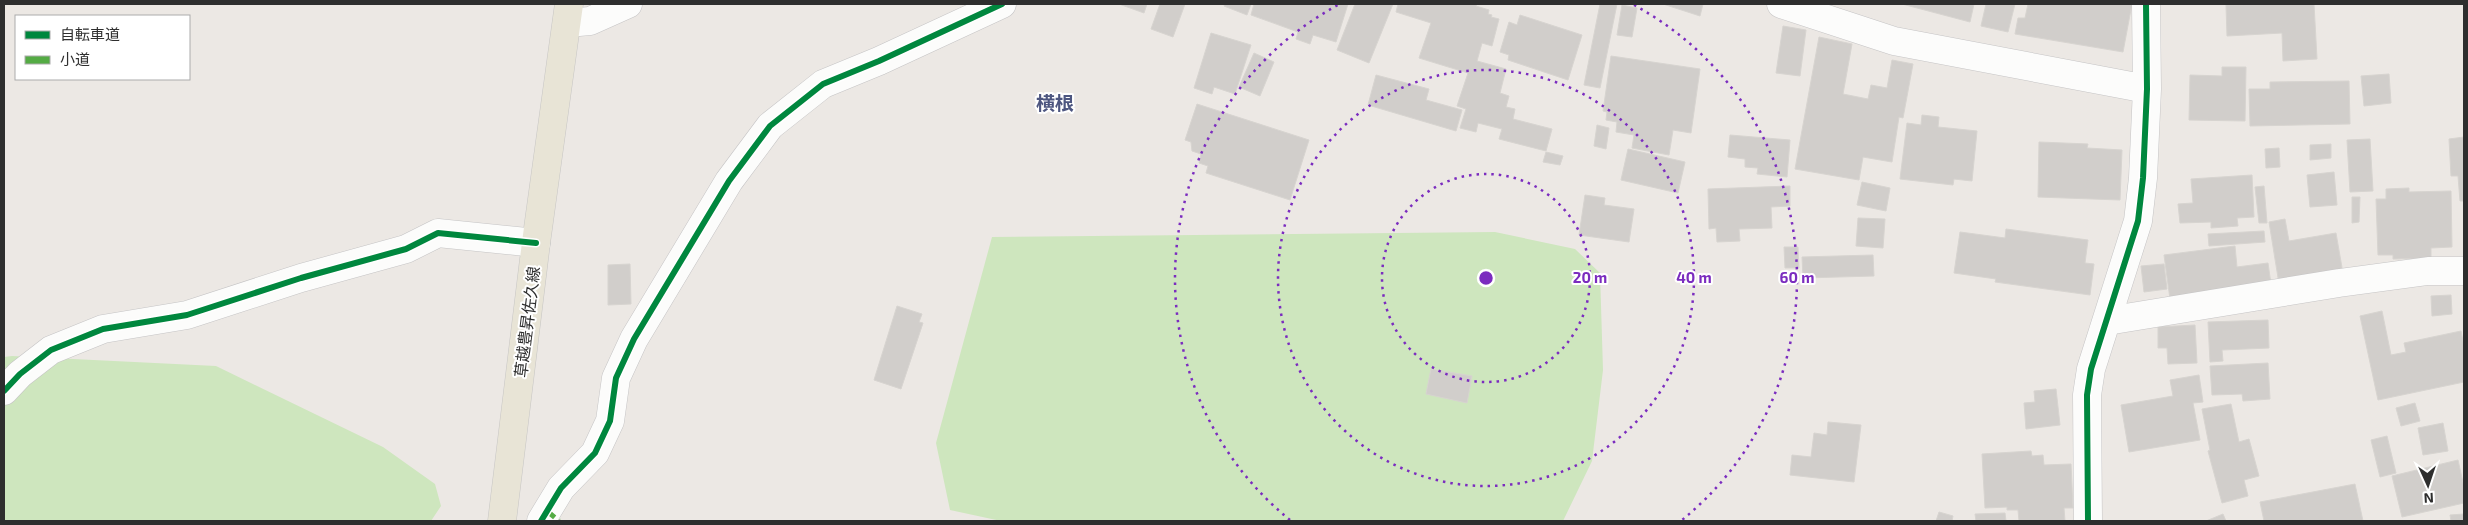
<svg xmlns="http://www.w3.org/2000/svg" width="2468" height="525" font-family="'Exo 2','Noto Sans JP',sans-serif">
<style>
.green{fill:#cee6be}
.building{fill:#d1cecb;stroke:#d7d4d0}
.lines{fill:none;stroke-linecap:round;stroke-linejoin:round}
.minor-casing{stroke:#c5c4c5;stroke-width:29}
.major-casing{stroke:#c6c5c4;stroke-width:29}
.minor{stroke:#fcfcfb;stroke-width:28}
.major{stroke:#e8e4d6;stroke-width:28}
.quiet{stroke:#54ab44;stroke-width:5;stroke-dasharray:10 5;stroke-linecap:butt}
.cycleway-casing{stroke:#fff;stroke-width:9}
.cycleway{stroke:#00873e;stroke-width:6}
.ring{fill:none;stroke:#7b2cbf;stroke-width:2.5;stroke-dasharray:2.5 5}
.labels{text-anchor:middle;stroke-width:4;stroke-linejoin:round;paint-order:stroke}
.street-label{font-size:16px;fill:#2e2e2e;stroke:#fff}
.quarter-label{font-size:19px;font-weight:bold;fill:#4d5680;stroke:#fff}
.centre{fill:#7b2cbf;stroke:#fff;stroke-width:2.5}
.ring-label{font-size:15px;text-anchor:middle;font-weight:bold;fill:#7b2cbf;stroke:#fff;stroke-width:4;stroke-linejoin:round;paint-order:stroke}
</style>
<rect width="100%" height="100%" fill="#ece8e4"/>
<path class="green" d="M1495 232 1575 249 1600 273 1603 370 1592 461 1563 521H1001L950 510 936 443 992 237Z
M12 356 216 366 383 447 435 484 441 506 431 521H4V357Z"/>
<path class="building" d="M1119 4H1147L1144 13Z
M1160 4H1185L1173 37 1151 29Z
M1225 4H1251L1247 15 1224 6Z
M1254 4H1348L1336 42 1313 35 1310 44 1296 39 1298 32 1251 15Z
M1355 4H1393L1369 63 1337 50Z
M1398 4H1477L1476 6 1489 10 1488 14 1492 15 1491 17 1499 19 1492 46 1482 43 1477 61 1506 69 1500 93 1509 96 1506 107 1515 109 1513 119 1552 129 1546 151 1499 139 1502 129 1478 123 1476 132 1460 128 1466 109 1457 106 1468 73 1419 58 1431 23 1396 12Z
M1600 4H1617L1600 88 1584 85Z
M1663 4H1703L1700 16Z
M1902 4H1974L1970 22Z
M1986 4H2015L2008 32 1981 26Z
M2028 4H2132L2123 52 2015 34 2018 18H2025Z
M2314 4 2317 59 2283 61 2282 33 2227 36 2226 5Z
M1622 5 1637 8 1632 37 1617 35Z
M1520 15 1582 35 1568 80 1508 60 1509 55 1500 52 1509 22 1517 25Z
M1783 26 1806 30 1800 76 1776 73Z
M1211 33 1251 45 1235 94 1214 87 1212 94 1194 88Z
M1819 37 1852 44 1843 94 1868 99 1871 85 1887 88 1892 60 1913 64 1903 118 1899 117 1892 162 1863 157 1859 180 1795 169Z
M1254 53 1274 62 1260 96 1239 87Z
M1611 56 1700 69 1691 133 1673 130 1669 155 1632 148 1634 135 1616 132 1617 122 1606 120 1607 112 1603 111Z
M2222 67H2246L2245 121 2189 120 2190 75 2222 76Z
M2389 74 2391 103 2364 106 2361 76Z
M1376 75 1429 89 1426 100 1462 110 1456 131 1368 105Z
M2349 81 2350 124 2250 126 2249 89H2270V82Z
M1197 104 1309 140 1290 200 1206 173 1208 166 1199 163 1201 154 1192 151 1191 142 1185 140Z
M1922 115 1939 117 1938 127 1977 131 1972 181 1954 179 1953 185 1900 179 1907 123 1921 125Z
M1597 125 1609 128 1606 149 1594 146Z
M1730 135 1790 140 1787 177 1757 174 1758 168 1745 167V159L1728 157Z
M2464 137V201H2460L2458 176H2451L2449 139Z
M2370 139 2373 191 2350 192 2347 140Z
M2039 142 2088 144 2087 148 2122 150 2120 200 2038 197Z
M2331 144V158L2310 160V145Z
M2279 148 2280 167 2266 168 2265 149Z
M1628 149 1685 162 1678 193 1621 180Z
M1546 152 1563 156 1560 165 1543 162Z
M2334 172 2337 205 2310 207 2307 175Z
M2252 175 2254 217 2237 218 2238 226 2211 228V222L2180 223 2178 204 2193 203 2191 179Z
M1862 182 1890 188 1886 211 1857 205Z
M1790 186V206L1771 207 1772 228 1739 229 1740 241 1717 242 1716 228 1709 229 1708 189Z
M2264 186 2267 223H2259L2255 187Z
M2409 188V192L2451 191 2452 247 2431 248V258L2393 259V255H2378L2376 199H2386V189Z
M1585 195 1605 198 1604 205 1634 209 1629 242 1579 235Z
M2352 197H2360L2359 222 2352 223Z
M1858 218 1885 219 1883 248 1856 246Z
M2285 219 2289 241 2336 233 2344 279 2280 290 2269 222Z
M2006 229 2088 240 2085 263 2094 264 2090 295 1995 282 1996 279 1954 273 1960 232 2005 238Z
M2264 231 2265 242 2209 246 2208 234Z
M2235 246 2237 267 2268 263 2272 291 2170 299 2164 255Z
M1784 247H1798L1799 268H1785Z
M1873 255 1874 276 1803 278 1802 257Z
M630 264 631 304 608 305V265Z
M2164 264 2167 289 2144 292 2141 266Z
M2451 295 2452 314 2432 316 2431 296Z
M897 306 922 314 919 322 923 323 901 389 874 380Z
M2382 311 2391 355 2406 352 2404 343 2461 331 2464 346V382L2378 400 2360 316Z
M2268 320 2269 348 2222 350 2223 361 2210 362 2208 322Z
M2195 325 2197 363 2168 364 2167 348H2158V327Z
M2268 363 2270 399 2243 401 2242 394 2212 395 2210 366Z
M1431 369 1472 376 1467 403 1426 394Z
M2199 375 2203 402 2193 403 2200 440 2129 452 2121 405 2173 396 2170 380Z
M2056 389 2060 425 2026 429 2024 403 2035 402 2034 391Z
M2415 403 2420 421 2401 426 2396 408Z
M2231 404 2239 442 2249 439 2259 476 2244 480 2248 496 2222 503 2208 451 2210 450 2202 409Z
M1828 422 1861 425 1854 482 1790 475 1792 455 1811 457 1814 433 1827 435Z
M2443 423 2448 451 2423 455 2418 428Z
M2387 436 2396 473 2380 477 2371 440Z
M2031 451 2032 456 2043 455 2044 465 2071 464 2073 508H2064L2065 521H2019L2018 510H2007V507L1985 508 1982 454Z
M2458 460 2464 487V503L2402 517 2392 476Z
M2355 484 2363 521H2264L2260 502Z
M1939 512 1953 516 1952 521H1936Z
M2005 513 2006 521H1976L1975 514Z
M2223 514 2226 521H2206Z
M2464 514V521H2451L2450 515Z"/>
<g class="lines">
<defs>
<path id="minor" d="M1781 4 1894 41 2147 89
M567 23 590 21 628 4
M2107 321 2339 283 2428 271H2464
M4 391 20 374 51 350 103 329 187 315 301 278 406 249 438 233 536 243
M541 521 561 488 595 453 610 421 616 378 634 339 729 181 770 126 823 84 879 61 1002 4
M2088 521 2087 395 2091 369 2138 221 2143 178 2147 89 2146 4"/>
<path id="major" d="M502 521 536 243 569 4"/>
</defs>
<use href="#minor" class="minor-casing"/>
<use href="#major" class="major-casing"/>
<use href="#minor" class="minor"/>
<use href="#major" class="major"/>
<path class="quiet" d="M547 511 559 521"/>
<defs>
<path id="cycleway" d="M4 391 20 374 51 350 103 329 187 315 301 278 406 249 438 233 536 243
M541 521 561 488 595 453 610 421 616 378 634 339 729 181 770 126 823 84 879 61 1002 4
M2088 521 2087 395 2091 369 2138 221 2143 178 2147 89 2146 4"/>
</defs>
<use href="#cycleway" class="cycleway-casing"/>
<use href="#cycleway" class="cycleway"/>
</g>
<g class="ring">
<circle cx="1486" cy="278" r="104"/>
<circle cx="1486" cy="278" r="208"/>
<path d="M1290 520A311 311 0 0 1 1338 5M1634 5A311 311 0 0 1 1682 520"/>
</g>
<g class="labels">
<g class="street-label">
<text transform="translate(527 322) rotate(-83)" y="6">草越豊昇佐久線</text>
</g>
<g class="quarter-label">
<text x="1055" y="110">横根</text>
</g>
</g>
<circle cx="1486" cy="278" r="8" class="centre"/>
<g class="ring-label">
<text x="1590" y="283">20 m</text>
<text x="1694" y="283">40 m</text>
<text x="1797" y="283">60 m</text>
</g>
<rect width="2468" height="525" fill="none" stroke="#2e2e2e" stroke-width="10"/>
<rect x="15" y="15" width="175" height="65" fill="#ffffff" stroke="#ababab"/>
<rect x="25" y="31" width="25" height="8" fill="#00873e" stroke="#ababab"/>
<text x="60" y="40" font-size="15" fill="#2e2e2e">自転車道</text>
<rect x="25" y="56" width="25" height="8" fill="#54ab44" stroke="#ababab"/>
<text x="60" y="65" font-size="15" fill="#2e2e2e">小道</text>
<g transform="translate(2428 485) rotate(177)" stroke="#ffffff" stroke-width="4" paint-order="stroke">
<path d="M0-4L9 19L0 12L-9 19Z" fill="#2e2e2e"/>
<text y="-8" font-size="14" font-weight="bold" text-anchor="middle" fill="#2e2e2e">N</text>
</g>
</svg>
